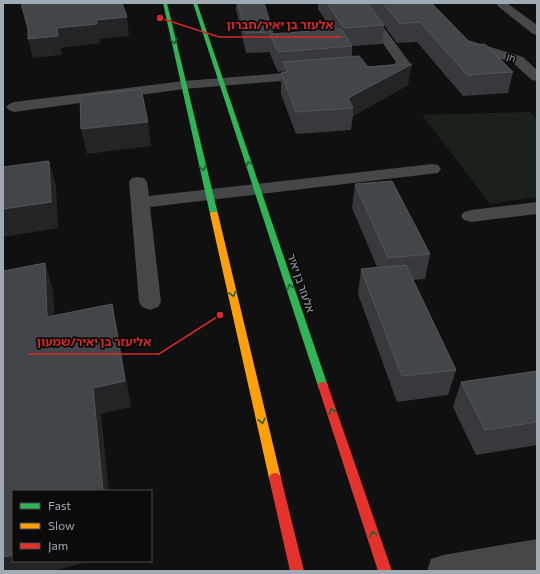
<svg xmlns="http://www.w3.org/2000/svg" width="540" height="574" font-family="Commissioner,'Noto Sans Hebrew',sans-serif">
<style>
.green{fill:#1a211b}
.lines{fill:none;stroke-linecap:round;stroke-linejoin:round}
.street{fill:#454749;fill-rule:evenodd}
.fast{fill:#30b455;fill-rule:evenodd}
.slow{fill:#ff9f0a;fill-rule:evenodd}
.jam{fill:#e5322d;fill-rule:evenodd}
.wall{fill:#38393c}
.shaded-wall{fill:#232425}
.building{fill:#434649;stroke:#525559}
.oneway{stroke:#1e6030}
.labels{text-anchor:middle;stroke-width:3.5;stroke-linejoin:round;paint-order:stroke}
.far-street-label{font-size:9px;fill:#a0aab3;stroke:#0b0b0c}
.street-label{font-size:11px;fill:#a0aab3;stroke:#0b0b0c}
.leader{fill:none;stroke:#d62828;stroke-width:1.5}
.callout-dot{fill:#d62828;stroke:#0b0b0c;stroke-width:1.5}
.callout-label{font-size:12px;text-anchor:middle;font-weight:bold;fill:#d62828;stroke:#0b0b0c;stroke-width:3.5;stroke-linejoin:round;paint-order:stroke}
</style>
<rect width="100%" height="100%" fill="#101011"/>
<path class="green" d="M530 112 537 120V197L490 204 422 115Z"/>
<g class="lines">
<path class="street" d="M420 3H432L468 40 523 57 537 70V81L532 80 513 63 460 46Z
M499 3H507L537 25V35L533 34 499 7 497 5Z
M369 12 373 13 410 63 403 71 371 74 366 73 364 70 366 67 394 64 396 62 363 15Z
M311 71 316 72 318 75 316 78 184 89 14 112 9 110 6 107 9 104 14 102 184 81Z
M432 164 438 165 441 169 438 173 150 207 161 302 158 307 150 310 142 307 139 302 129 182 132 178 138 177 144 178 147 182 149 196Z
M537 202V214L471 222 464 220 461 216 464 212 471 210Z
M537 539V571H427L431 559 443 555Z"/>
<path class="fast" d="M163 3H167L218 214 214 216 210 214Z
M193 3H197L328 386 327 389 323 390 319 389 318 386Z"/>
<path class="slow" d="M211 212H217L218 214 281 478 279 482 275 483 271 482 269 478 210 214Z"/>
<path class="jam" d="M323 382 327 383 328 386 392 571H378L318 386 319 383Z
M275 473 279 474 281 478 304 571H290L269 478 271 474Z"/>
</g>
<path class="wall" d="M236 3H264L273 32V34L332 30 318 9V3H431L472 45 513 72 508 93 463 96 417 42 397 43 384 25 382 44 352 46V56L368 67 408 85 353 116 351 130 296 134 281 94V73H283V71L278 72 270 54V52L246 53 236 9Z
M355 184 430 254 425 279 413 280 456 370 448 395 397 402 358 294 361 269 377 267 352 208Z
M537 371V445L476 455 453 407 461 382Z"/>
<path class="shaded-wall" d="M127 17 129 36 99 39 100 43 61 48 62 55 33 58 28 39 57 28 96 20Z
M412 64 408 85 353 116V108L348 98Z
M148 122 151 146 87 154 81 129Z
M49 161 56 186 58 228 3 237V209Z
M45 263 53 290 56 344 47 317Z
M112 304 118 331 131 407 101 414 109 491H103L93 388Z
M13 555V561H90L53 571H3V557Z"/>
<path class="building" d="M21 3H122L127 17 96 20 97 24 57 28 58 36 28 39V29Z
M238 3H264L273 32 245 33Z
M327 3H367L384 25 344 28Z
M383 3H431L472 45 485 44 513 72 467 75 420 22 400 24Z
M341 29 352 46 278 52 270 34Z
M359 56 368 67 412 64 348 98 353 108 296 112 281 73 288 72 283 62Z
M141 89 148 122 81 129 80 96Z
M49 161 51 202 3 209V167Z
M392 181 430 254 388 258 355 184Z
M45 263 47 317 112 304 125 381 93 388 103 491H13V555L3 557V271Z
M406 265 456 370 402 376 361 269Z
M537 371V422L485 430 461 382Z"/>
<defs><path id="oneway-chevron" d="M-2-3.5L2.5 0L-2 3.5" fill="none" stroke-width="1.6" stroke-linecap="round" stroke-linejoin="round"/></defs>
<g class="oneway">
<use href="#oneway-chevron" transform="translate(174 41) rotate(77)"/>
<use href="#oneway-chevron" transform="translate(249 164) rotate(-108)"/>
<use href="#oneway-chevron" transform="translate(203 168) rotate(77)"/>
<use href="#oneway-chevron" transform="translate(290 287) rotate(-109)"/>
<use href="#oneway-chevron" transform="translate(233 294) rotate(77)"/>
<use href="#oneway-chevron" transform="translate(332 411) rotate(-109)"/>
<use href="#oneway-chevron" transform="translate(262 421) rotate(77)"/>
<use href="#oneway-chevron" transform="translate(373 534) rotate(-109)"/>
</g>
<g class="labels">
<g class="far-street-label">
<text transform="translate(511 58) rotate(20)" y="3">חן</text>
</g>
<g class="street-label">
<text transform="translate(301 283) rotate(71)" y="4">אלעזר בן יאיר</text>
</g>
</g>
<path class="leader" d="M160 18L219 37H342M220 315L159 354H28"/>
<g class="callout-dot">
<circle cx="160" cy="18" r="4"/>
<circle cx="220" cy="315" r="4"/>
</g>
<g class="callout-label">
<text x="280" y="29">אלעזר בן יאיר/חברון</text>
<text x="94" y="346">אליעזר בן יאיר/שמעון</text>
</g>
<rect width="540" height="574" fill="none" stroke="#a0aab3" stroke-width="8"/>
<rect x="12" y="490" width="140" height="72" fill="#0b0b0c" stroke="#474b4f"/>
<rect x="20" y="503" width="20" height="6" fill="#30b455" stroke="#474b4f"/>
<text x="48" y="510" font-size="12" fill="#a0aab3">Fast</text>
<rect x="20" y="523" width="20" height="6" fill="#ff9f0a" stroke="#474b4f"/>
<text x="48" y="530" font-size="12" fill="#a0aab3">Slow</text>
<rect x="20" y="543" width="20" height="6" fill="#e5322d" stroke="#474b4f"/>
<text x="48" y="550" font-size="12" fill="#a0aab3">Jam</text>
</svg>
